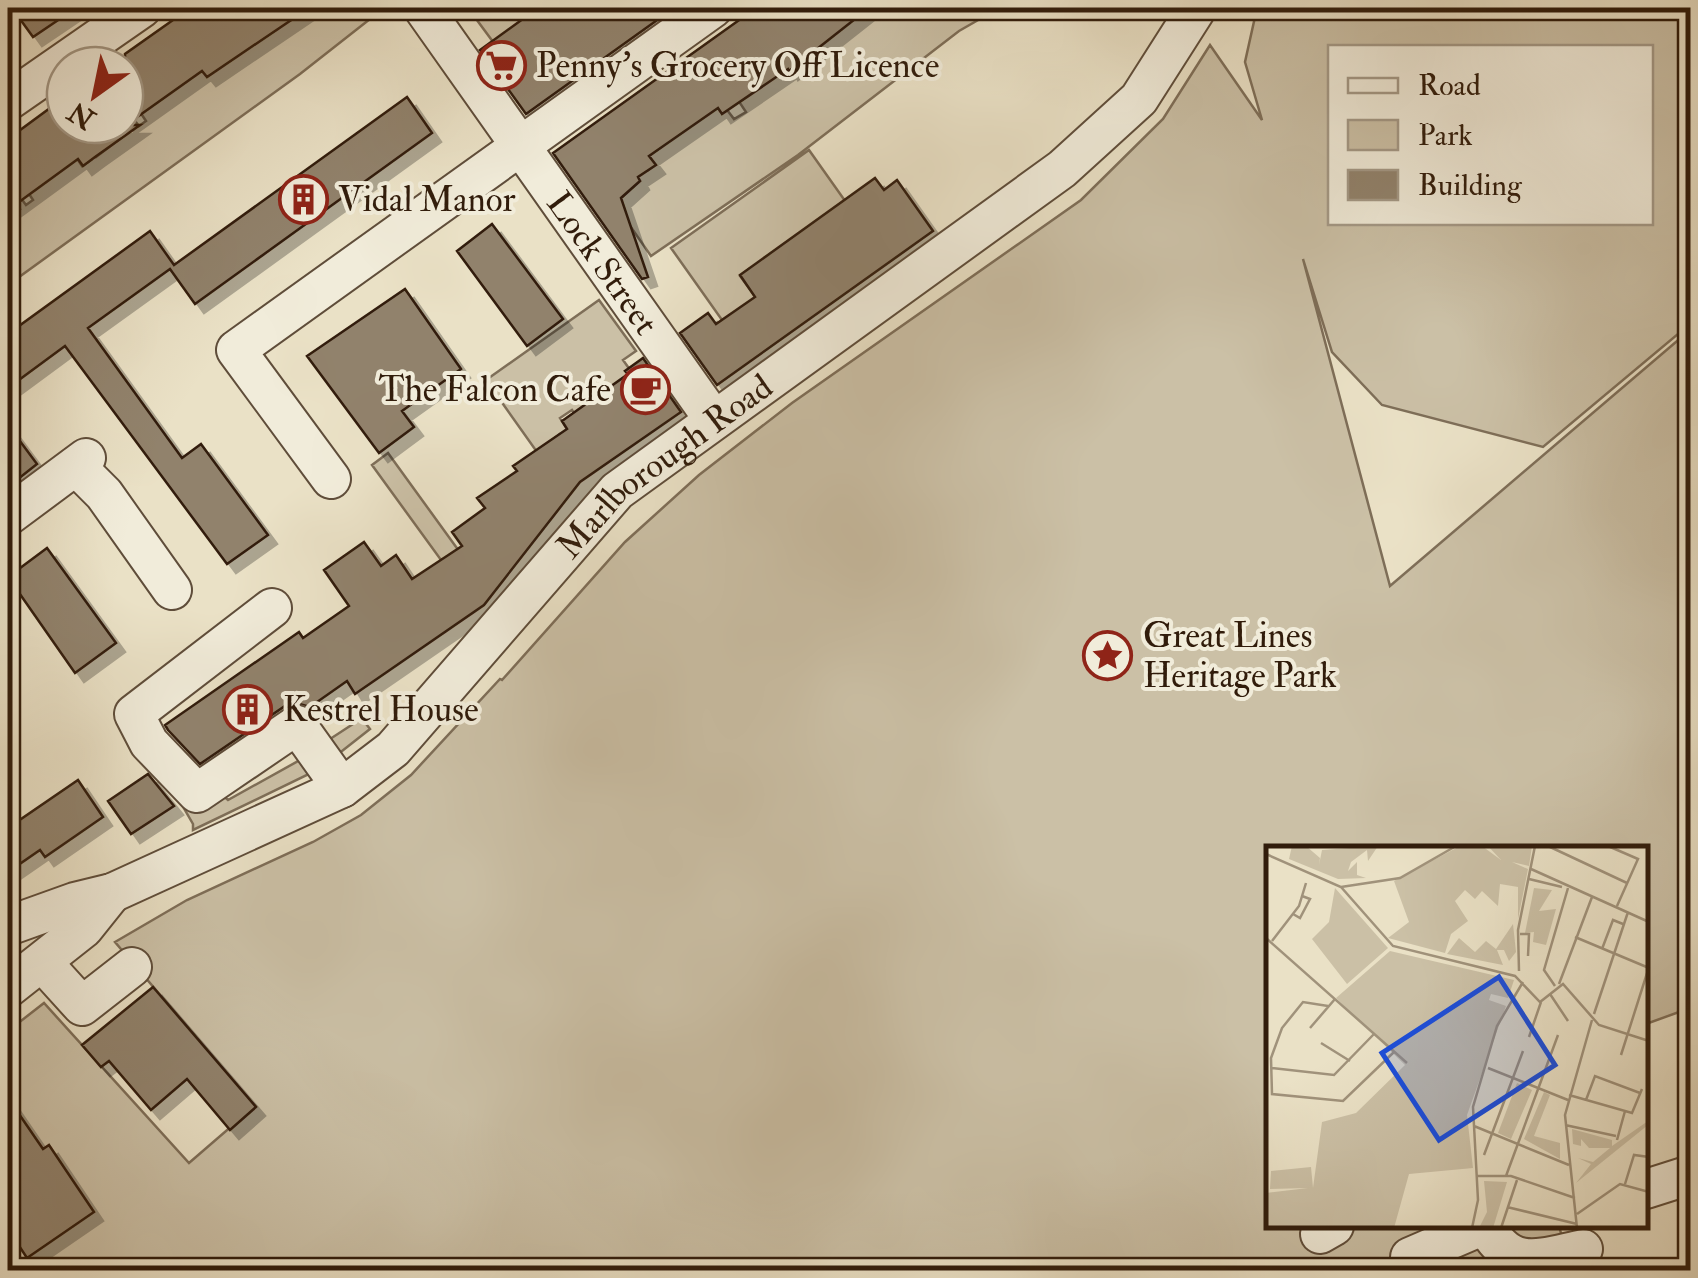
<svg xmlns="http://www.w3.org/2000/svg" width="1698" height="1278" font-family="'IM FELL Double Pica',serif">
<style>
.green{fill:#cbc0a6;stroke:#7e6e58;stroke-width:2.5;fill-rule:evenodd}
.building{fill:#91826c;stroke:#311c0b;stroke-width:2.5;filter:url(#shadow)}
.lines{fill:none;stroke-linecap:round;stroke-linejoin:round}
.minor-casing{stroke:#5f4d3a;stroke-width:42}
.minor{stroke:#f1ecda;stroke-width:38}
.labels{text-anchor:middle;stroke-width:8;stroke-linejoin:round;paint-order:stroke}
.poi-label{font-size:35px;fill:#311c0b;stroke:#f1ecda;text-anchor:start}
.street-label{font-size:35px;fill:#311c0b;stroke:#f1ecda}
.inset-road{fill:none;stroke:#a0927b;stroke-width:2.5}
.view{fill:#1d4ed8;fill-opacity:0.15;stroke:#1d4ed8;stroke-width:5}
.inset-edge{fill:none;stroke:#311c0b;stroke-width:5}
</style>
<defs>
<filter id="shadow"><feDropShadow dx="9" dy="9" stdDeviation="0" flood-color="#0004"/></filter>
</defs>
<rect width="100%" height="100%" fill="#eae1c6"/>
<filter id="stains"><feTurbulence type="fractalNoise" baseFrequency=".002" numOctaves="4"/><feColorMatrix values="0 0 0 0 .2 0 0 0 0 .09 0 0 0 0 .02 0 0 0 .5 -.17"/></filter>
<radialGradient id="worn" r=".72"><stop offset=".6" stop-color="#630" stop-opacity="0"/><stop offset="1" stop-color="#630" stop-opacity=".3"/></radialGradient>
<path class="green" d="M261 8 277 29 287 22 277 8H282L291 20 300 13 296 8H384L300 74 8 285V208L12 214 20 209 8 189 12 186 26 205 33 200 20 180 68 145 82 166 91 160 80 137 96 157 133 129 130 124 135 121 139 126 146 121 132 100Z
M468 8H551L540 16 536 9 526 16 549 48 505 58Z
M832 8H839L850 22 869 8H999L959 31 798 155 651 256 596 177 621 198 640 181 623 156 648 170 655 165 649 156 721 102 734 119 746 112 726 82 790 71 802 62 786 39 789 37 809 65 822 56 802 27 839 17Z
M1257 8H1690V324L1543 447 1382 405 1332 352 1303 259 1390 586 1690 330V1008L1646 1024V848H1268V1226H1559L1571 1270H8V1031L44 1003 189 1163 255 1106 115 942 187 900 313 842 361 815 411 775 500 679 502 680 625 542 699 475 792 403 1081 200 1163 119 1210 45 1262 120 1245 62ZM1330 48H1650V222H1330Z
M809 150 865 229 750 268 740 276 761 304 722 320 671 248Z
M599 300 636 351 623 360 633 374 593 399 589 434 572 410 560 418 578 444 560 434 537 452 486 380Z
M388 453 459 551 441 560 372 465Z
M350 703 370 729 337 755 327 741 353 724 347 706Z
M300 760 312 771 309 774 193 830V824L174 791 220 793 228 800Z"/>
<path class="building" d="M12 8H76L33 37Z
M190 8H309L207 77 202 71 126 125H140L95 157 83 166 78 159 8 210V139L65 97V125H125V54Z
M538 8H674L526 114 480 50Z
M756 8H869L789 71 788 69 722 114 718 108 649 156 656 165 638 177 640 181 621 198 648 277 642 279 553 153Z
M407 97 432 133 195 304 170 269 88 328 182 458 201 444 268 535 227 564 65 346 8 388V334L150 231 174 265Z
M875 178 884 190 897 180 933 231 717 385 680 333 708 313 716 324 755 297 740 275Z
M492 224 563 319 527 346 457 251Z
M405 289 461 369 402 411 414 427 379 453 307 356Z
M643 358 681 412 580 482 484 605 355 694 347 681 310 707 296 703 285 706 200 764 168 730 165 725 299 632 303 638 349 606 324 570 364 542 381 566 396 555 412 579 462 546 452 532 485 508 477 498 517 471 513 466 567 429 562 421 628 374 625 371Z
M8 425 37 464 8 487Z
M47 548 116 643 75 673 8 577Z
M148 774 174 806 131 834 108 801Z
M78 780 103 817 45 857 40 850 8 872V828Z
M153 987 256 1107 230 1130 187 1079 151 1110 109 1061 101 1067 82 1045Z
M8 1098 43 1149 49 1145 94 1212 27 1258 8 1229V1167L19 1159 8 1143Z"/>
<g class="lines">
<defs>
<g id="minor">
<path id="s1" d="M423 8 714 420"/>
<path d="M8 101 142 8"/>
<path d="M76 466 104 494 172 590"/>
<path d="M331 479 236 350 713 8"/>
<path d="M8 516 86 458"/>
<path d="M272 608 134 714 149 743 197 793 297 725 342 788"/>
<path id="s2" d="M8 926 75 902 112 893 342 788 393 749 617 491 1062 169 1139 99 1197 8"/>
<path d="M43 963 82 1006 132 967"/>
<path d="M8 988 84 928 112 893"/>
<path d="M1646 1189 1690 1175"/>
<path d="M1486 1226C1511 1272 1540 1258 1583 1249"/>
<path d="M1320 1234 1334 1226"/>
<path d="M1410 1257 1482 1226"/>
</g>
</defs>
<use href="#minor" class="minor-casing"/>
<use href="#minor" class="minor"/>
</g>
<defs>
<symbol id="supermarket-ring" viewBox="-11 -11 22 22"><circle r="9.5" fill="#f1ecda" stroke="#8f2418" stroke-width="1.5"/><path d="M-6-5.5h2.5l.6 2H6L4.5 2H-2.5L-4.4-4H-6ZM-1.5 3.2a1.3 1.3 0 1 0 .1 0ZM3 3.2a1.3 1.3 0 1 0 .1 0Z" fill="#8f2418"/></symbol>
<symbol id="building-ring" viewBox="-11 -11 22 22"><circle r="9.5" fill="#f1ecda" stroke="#8f2418" stroke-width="1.5"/><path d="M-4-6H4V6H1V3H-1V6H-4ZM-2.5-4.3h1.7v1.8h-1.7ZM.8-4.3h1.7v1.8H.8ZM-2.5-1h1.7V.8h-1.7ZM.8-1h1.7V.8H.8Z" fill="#8f2418"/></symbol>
<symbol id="cafe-ring" viewBox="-11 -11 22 22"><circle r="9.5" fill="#f1ecda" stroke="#8f2418" stroke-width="1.5"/><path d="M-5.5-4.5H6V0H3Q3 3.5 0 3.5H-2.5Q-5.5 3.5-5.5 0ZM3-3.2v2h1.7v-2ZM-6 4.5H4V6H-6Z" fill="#8f2418"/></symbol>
<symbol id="sight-ring" viewBox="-11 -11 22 22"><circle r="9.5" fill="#f1ecda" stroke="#8f2418" stroke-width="1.5"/><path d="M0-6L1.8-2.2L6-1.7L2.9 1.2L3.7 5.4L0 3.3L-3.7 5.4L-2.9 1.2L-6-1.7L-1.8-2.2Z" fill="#8f2418"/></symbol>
</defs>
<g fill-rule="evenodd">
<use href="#supermarket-ring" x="474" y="38" width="55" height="55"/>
<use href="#building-ring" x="276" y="172" width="55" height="55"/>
<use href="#cafe-ring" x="618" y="362" width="55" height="55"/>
<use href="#sight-ring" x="1080" y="628" width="55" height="55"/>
<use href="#building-ring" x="220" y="682" width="55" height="55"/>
</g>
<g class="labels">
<g class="poi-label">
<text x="536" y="77">Penny's Grocery Off Licence</text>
<text x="338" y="211">Vidal Manor</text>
<text x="611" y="401" text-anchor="end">The Falcon Cafe</text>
<text x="1143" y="647">Great Lines<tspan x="1143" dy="40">Heritage Park</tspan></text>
<text x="283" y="721">Kestrel House</text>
</g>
<g class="street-label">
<text dy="12" stroke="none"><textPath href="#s1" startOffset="312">Lock Street</textPath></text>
<text dy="12" stroke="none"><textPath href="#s2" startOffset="820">Marlborough Road</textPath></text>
</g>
</g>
<g transform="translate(1266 846)">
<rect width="382" height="382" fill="#eae1c6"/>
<path d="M26 0H40L54 12 53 19 56 4 112 0 102 15 101 4 85 16 82 25 91 16V29L100 32 72 33 23 13ZM194 0H216L235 14 222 0H266L263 20 246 16 262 23 252 73V41L234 38 232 60 216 45 209 53 199 44 189 55 202 75 185 88 179 107 122 92 143 76 128 35ZM69 42 122 102 81 138 46 93 63 76ZM268 42 286 44 273 65 290 63 280 99 267 96 268 86 259 87ZM247 78 250 106 243 115 238 104H231L237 119 181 108 193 92 209 106 220 95 230 103ZM124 105 248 134 242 152 225 148 223 154 240 160 201 269 207 322 143 328 128 382H0V347L42 342 4 343 5 325 45 321 47 342 56 276 90 267 139 219 70 152ZM251 237 266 244 245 293 232 287ZM278 246 284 249 268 290 294 297V313L258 293ZM382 275V279L310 337 325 318 312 312 327 316 344 302H323L315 293V300L307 298 306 283 346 294V300ZM218 335 241 336 227 382H213L221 366Z" fill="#cbc0a6"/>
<path class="inset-road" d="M282 0 361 37M342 0 372 13 351 60M0 8 75 41 127 100 249 130 274 156 297 138 333 179 383 195M265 23 383 76M263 33 296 41M75 41 134 32 190 0M27 68 34 72 44 53 36 50M254 88H263L262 110M309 91 383 122M0 92 141 217M6 95 33 60 40 37M336 103 347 74 357 78M253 125 252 84 269 0M293 138 326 51M289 140 278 124 302 42M284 148 302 175M62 160 37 156 16 182 5 212 6 248 77 255 128 206M328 168 362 66M44 182 69 153M263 191 275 156M55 197 84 215M355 209 383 121M6 222 68 229 108 188M222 222 302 254M303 249 366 267 376 243M320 254 329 230 374 247M299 279 350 290M208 280 303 319M351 294 359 265M218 309 257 205M210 330H245L309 352M240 330 292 189M359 338 368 309 383 311M241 361 311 378M311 368 354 338 383 346M206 382 212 354 207 261 231 180 257 136M235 382 251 334M311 382 299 269 326 174"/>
<path class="view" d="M233 131 289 219 173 294 116 207Z"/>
<rect width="382" height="382" class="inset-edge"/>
</g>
<rect width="1698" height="1278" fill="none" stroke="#eae1c6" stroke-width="40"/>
<rect x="10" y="10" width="1678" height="1258" fill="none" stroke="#311c0b" stroke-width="5"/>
<rect x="20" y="20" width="1658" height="1238" fill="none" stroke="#311c0b" stroke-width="2.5"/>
<rect x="1328" y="45" width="325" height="180" fill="#f1ecda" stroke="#a49987" stroke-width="2.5"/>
<rect x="1348" y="78" width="50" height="15" fill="#f1ecda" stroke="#a49987" stroke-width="2.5"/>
<text x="1418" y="95" font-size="30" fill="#311c0b">Road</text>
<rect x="1348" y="120" width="50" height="30" fill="#cbc0a6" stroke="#a49987" stroke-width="2.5"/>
<text x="1418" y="145" font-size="30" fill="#311c0b">Park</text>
<rect x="1348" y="170" width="50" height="30" fill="#91826c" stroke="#a49987" stroke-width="2.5"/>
<text x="1418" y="195" font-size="30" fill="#311c0b">Building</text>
<g transform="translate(95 95) rotate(213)"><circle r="48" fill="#f1ecda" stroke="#a49987" stroke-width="2.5"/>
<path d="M0-8L18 38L0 25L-18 38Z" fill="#8f2418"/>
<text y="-15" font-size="28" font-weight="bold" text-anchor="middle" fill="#311c0b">N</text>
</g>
<rect width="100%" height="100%" filter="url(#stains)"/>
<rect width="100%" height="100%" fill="url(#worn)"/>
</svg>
